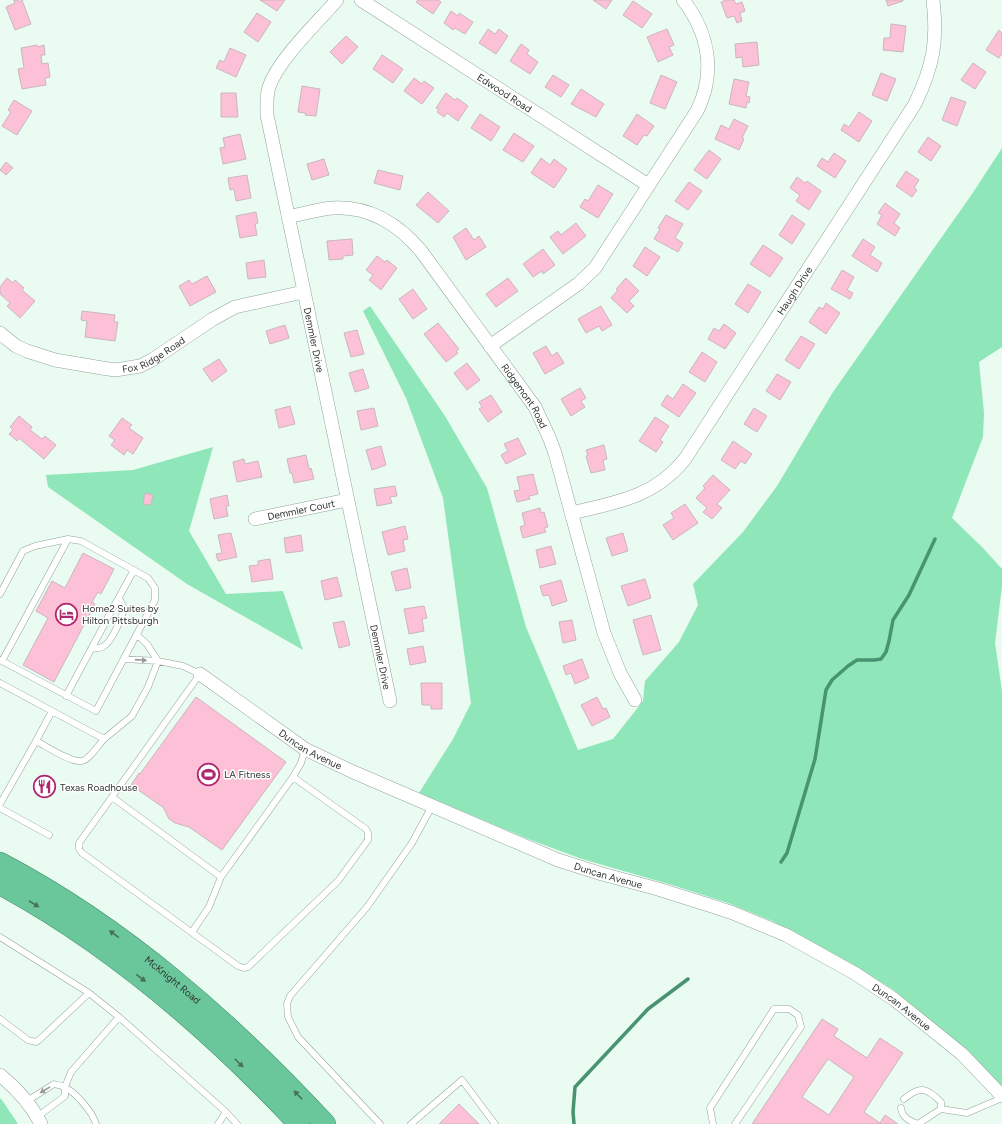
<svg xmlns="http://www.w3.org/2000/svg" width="1002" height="1124" font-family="Figtree,sans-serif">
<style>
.green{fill:#8fe7b9}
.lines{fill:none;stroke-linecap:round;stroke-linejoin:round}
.stream{stroke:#489470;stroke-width:3.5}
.building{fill:#fcc0d7;stroke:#cab7be;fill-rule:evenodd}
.service-casing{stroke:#93a39a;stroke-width:7}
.minor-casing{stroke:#93a39a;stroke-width:14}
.trunk-casing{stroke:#3d8a66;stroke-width:22}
.service{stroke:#fff;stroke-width:6}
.minor{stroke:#fff;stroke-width:13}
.trunk{stroke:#6ac69b;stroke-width:21}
.oneway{fill:#979a98}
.oneway2{fill:#476f5b}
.labels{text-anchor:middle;stroke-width:3;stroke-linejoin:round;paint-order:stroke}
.street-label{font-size:10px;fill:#2f3531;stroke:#fff}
.poi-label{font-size:10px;fill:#2f3531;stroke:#fff;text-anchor:start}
</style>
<rect width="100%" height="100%" fill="#eafbf1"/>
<path class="green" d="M1002 148V347L979 362 984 413 983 437 952 518 983 548 1002 569V586L995 643 1002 691V1090L930 1020 892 989 856 967 772 921 728 903 672 885 582 859 528 839 419 793 453 739 471 703 443 498 406 398 363 311 370 306 445 416 487 488 526 627 578 750 613 739 643 701 645 681 679 642 698 605 693 584 743 532 777 486 833 392 972 194Z
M213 447 189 531 226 594 283 591 303 650 187 584 48 487 46 475 133 470Z
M0 1098 2 1100 18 1124H0Z"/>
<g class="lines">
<path class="stream" d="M781 862 787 853 815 759 826 690 832 680 848 666 857 660H874L881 659 886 652 889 641 893 620 909 595 935 539
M574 1124 573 1112 575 1087 648 1009 688 979"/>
</g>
<path class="building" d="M14 0H18L19 2 22 0 31 24 15 30 6 7 15 3Z
M260 0H285L277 11Z
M418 0H438L441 2 433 14 416 2Z
M593 0H612L606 9Z
M726 0H734L736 4 742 2 745 11 740 13 742 21 737 23 734 16 727 18 721 2Z
M886 0H903V1L888 6Z
M633 1 652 14 642 28 623 15Z
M451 11 458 16 459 13 473 22 465 34 455 28 453 30 444 23Z
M257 13 271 22 258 42 244 32Z
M891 24 906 26 903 52 883 50 884 38H890Z
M488 29 495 34 499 29 508 36 496 54 479 43Z
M667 29 674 45 669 47 673 55 658 62 647 37Z
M999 30 1002 33V53L999 58 986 50Z
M346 36 358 47 342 64 330 52Z
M757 42 759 65 743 67 742 57 736 58 735 44Z
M521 44 529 50 527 54 538 62 530 74 510 61Z
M37 45 38 47 44 45 45 55H41L42 64 48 63 50 77 45 78 46 85 22 89 18 69 24 68 21 48Z
M230 48 246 55 236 77 216 68 220 60 224 62Z
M382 55 403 69 393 83 373 69Z
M973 63 986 72 975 89 961 80Z
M881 73 896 79 887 101 872 95Z
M553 75 569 85 561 97 545 87Z
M661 75 677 82 665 109 650 103Z
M414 78 422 84 424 81 434 88 422 104 404 91Z
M734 79 749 82 746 96 750 97 749 103 747 102 746 108 729 104Z
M302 86 320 89 316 116 305 115 306 113 298 112Z
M581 89 604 104 596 117 571 104Z
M221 93H236L238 117H221Z
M446 93 455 100 457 98 468 106 458 121 447 113 444 117 437 112 439 109 436 108Z
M951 97 966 102 957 126 942 120Z
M14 100 32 111 17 135 2 126 11 112 8 110Z
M859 112 872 121 859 142 841 130 844 124 849 127Z
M480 114 500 127 491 141 471 128Z
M637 114 654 126 647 136 644 135 637 145 623 136Z
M734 119 748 126 742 138 744 139 739 150 715 139 721 125 729 129Z
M514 133 534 146 523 162 503 150Z
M240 134 246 159 223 164 220 148 225 147 223 138Z
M928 137 941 146 931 161 918 152Z
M709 150 721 159 707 179 694 170Z
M834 153 846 161 835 178 817 166 822 158 828 162Z
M541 158 550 165 554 159 567 169 554 188 531 173Z
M324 159 329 175 312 180 307 164Z
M6 162 13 168 6 175 0 170Z
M378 170 403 176 400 190 374 183Z
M906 171 919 180 914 188 917 190 912 197 896 186Z
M247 175 251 198 236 201 234 189 230 190 228 178Z
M797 177 805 183 807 181 821 191 809 210 796 201 800 195 790 188Z
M689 182 702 191 688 210 675 201Z
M598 185 613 194 598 218 580 207 585 199 588 201Z
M428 192 449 211 438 223 416 205Z
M885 203 900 214 894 223 900 228 895 236 877 224 882 215 878 213Z
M256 212 258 223 255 224 257 235 240 238 236 216Z
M666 215 683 224 675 238 683 243 678 252 654 239 660 229 658 228Z
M792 215 805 224 792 244 779 235Z
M576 223 586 236 563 254 550 237 558 231 561 235Z
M466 228 474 240 479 236 486 247 466 260 453 237Z
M352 239 353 255 343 256V259L329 260 327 241Z
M863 239 875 247 870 255 882 263 877 272 852 256Z
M763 245 783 258 770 277 750 264Z
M645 247 660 257 647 276 633 266Z
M543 249 555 265 543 274 542 271 533 277 523 264Z
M377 256 385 262 387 260 397 268 381 290 369 280 373 275 366 270Z
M264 260 266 277 248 279 246 263Z
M842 270 854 277 847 290 853 293 850 299 831 289Z
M207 276 216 292 190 306 179 286 189 280 192 284Z
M7 278 13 283 15 280 24 288 22 290 35 301 20 318 7 306 10 303 0 294V287Z
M508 278 518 291 496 307 486 294Z
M626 278 639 291 629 301 634 306 627 313 611 298 618 290 616 289Z
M748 284 761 292 748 313 735 304Z
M413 289 427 309 413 319 399 299Z
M826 303 840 313 826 334 809 322 819 307 823 309Z
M601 306 612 325 602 331 599 326 586 333 578 319Z
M82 311 115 315 114 322H118L115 341 85 337 87 321 81 320Z
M438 323 459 349 456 351 458 353 446 362 424 334Z
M724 324 736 333 725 349 708 339 714 328 719 331Z
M285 325 289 338 270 344 266 331Z
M357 330 364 354 351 357 344 333Z
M801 336 815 344 799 369 785 360Z
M546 346 552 356 557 352 564 363 545 374 533 353Z
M702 352 717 362 705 382 689 372Z
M219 359 227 371 212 382 203 369Z
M467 363 480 380 467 390 454 373Z
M363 369 369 388 355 392 349 373Z
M777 374 791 382 780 400 766 391Z
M683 384 696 393 679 417 661 405 667 395 673 399Z
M580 388 586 398 581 401 585 407 571 416 561 399Z
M491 395 502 412 488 422 479 409 482 407 479 402Z
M290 406 295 424 279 428 275 410Z
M374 408 378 426 361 430 357 411Z
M754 408 767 416 757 432 744 424Z
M19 416 32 427 30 430 42 439 45 436 56 445 44 459 19 438 17 441 9 434 13 430 10 427Z
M655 417 669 426 660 440 663 442 656 452 639 441Z
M122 418 132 425 129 428 143 438 133 454 127 450 124 455 111 445 115 440 109 436Z
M518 438 526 454 506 464 501 455 508 451 504 444Z
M733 441 752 454 745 464 741 461 735 469 721 460Z
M604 445 607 459 603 460 605 470 591 473 586 456 588 455 586 450Z
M381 446 386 465 372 470 366 450Z
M306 455 309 469 311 468 314 479 294 483 292 473H290L287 459Z
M244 459 245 464 258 461 262 477 237 482 233 462Z
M533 474 538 494 529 496 530 499 517 502 514 491 520 490 517 477Z
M713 475 730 490 717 504 722 508 712 519 703 512 707 508 696 498 705 488 703 486Z
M395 486 397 496 390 497 392 503 377 506 374 489Z
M145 493 153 495 151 505 143 504Z
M227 495 229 506H226L228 516 214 519 210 499Z
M685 504 698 523 673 540 663 525 674 518 671 513Z
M540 508 541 513 544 512 548 527 544 528 546 532 523 538 520 527 525 525 522 513Z
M405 526 408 539 403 540 405 551 388 555 382 532Z
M231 533 237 557 218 561 216 554 222 553 218 535Z
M623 533 628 551 612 556 606 538Z
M301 535 303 551 286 553 284 538Z
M551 546 556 564 540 568 536 550Z
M83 553 114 569 101 594 98 592 92 602 95 604 54 682 23 665 48 618 36 611 52 581 65 588Z
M270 559 273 579 252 582 249 566 258 565V561Z
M407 568 411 588 396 591 391 572Z
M337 577 342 596 325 600 321 581Z
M645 579 651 598 628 606 621 586Z
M561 580 567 601 552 606 549 595 543 596 540 586Z
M424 606 427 618 422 619 424 631 409 634 404 609Z
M651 615 661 650 643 655 633 620Z
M572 620 576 640 563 643 559 622Z
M344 621 350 645 339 648 333 623Z
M423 646 426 662 410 665 407 649Z
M582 659 589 678 575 684 571 673 566 675 563 666Z
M421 683H442V709H431V705H422Z
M196 697 286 762 222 850 189 827 175 823 169 819 164 809V808L131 785 139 773 140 774Z
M597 697 603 709 606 708 610 717 592 726 581 705Z
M822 1019 838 1029 834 1036 867 1058 880 1038 903 1053 864 1112 880 1123 885 1115 898 1124H752ZM828 1059 854 1077 829 1115 802 1097Z
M459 1104 479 1124H439Z"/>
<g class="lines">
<defs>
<path id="service" d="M0 594 23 551 35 546 68 539 81 541 148 578 155 588V600L96 711 0 660
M108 617 134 570
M137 635 147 644 158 661
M91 649C96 648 100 649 104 646 112 641 122 618 124 608L119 598
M124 659 158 661 183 666 200 674 79 843V849L82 853 238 966 244 968 248 967 338 881 368 840V833L366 829 293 777
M2 661 68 539
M0 683 104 739 132 716 148 687 158 661
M66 696 104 625
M52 711 36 741C46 746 71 763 82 761 89 760 99 744 104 739
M112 797 221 877
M0 804 36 741
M0 808 49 835
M192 932 209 907 221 877 293 777 301 763 305 749
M0 937 89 993 119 1017 226 1112 237 1124
M0 1019 28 1040 36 1042 39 1040 89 993
M904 1099C920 1085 927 1088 941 1102V1109
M27 1101 54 1084C57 1085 61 1085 64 1087 75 1091 93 1113 96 1124
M901 1108C902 1118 910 1121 918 1124
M37 1117 65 1096V1087L71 1072 119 1017
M218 1124 226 1112
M380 1124 298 1037 288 1017 287 1004 290 996 367 907 412 843 432 806
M411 1124 462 1080 495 1124
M713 1124 710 1108 774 1009H789L798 1015 801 1027 735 1124
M918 1124 941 1109 967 1113 1002 1098"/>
<g id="minor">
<path id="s1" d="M337 0C317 23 278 60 269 87 266 96 267 106 267 115L390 701"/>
<path id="s2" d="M361 0 648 185"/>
<path id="s3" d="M288 217C303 214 318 209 333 208 370 206 398 224 421 251L535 407 549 437 555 453 604 633 620 673 635 700"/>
<path id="s4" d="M0 333 16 346 27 351 55 360 102 368 115 370 128 368 140 366 152 360 213 319 235 307 303 292"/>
<path d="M490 346 578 284 595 268 697 111C716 73 709 33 683 0"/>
<path id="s5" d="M571 513C615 503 655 497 685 459L915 104C933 66 938 42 933 0"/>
<path id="s6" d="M255 519 347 500"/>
<path id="s7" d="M200 674 305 749 351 771 558 860 602 874 658 889 715 907 733 913 786 935 856 974 895 1000 962 1054 1002 1096"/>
<path d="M0 1075C17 1089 31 1104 41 1124"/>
</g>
<g id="trunk">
<path id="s8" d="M0 863C124 928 230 1022 325 1124"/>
<path d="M0 884C113 945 212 1031 299 1124"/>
</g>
</defs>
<use href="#service" class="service-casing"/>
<use href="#minor" class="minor-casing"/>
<use href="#trunk" class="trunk-casing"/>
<use href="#service" class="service"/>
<use href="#minor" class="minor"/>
<use href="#trunk" class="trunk"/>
</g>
<defs><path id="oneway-solid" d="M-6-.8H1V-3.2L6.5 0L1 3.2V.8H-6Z"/></defs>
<g class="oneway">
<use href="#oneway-solid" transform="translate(141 660) rotate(4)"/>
<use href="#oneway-solid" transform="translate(45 1090) rotate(149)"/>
</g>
<g class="oneway2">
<use href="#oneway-solid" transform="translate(34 904) rotate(31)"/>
<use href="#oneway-solid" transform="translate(114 934) rotate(-144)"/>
<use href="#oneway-solid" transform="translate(141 978) rotate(38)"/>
<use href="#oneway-solid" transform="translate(239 1063) rotate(45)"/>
<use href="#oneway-solid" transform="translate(298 1095) rotate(-134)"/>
</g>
<defs>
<symbol id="hotel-ring" viewBox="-11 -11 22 22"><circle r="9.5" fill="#fff" stroke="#ae286e" stroke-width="1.5"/><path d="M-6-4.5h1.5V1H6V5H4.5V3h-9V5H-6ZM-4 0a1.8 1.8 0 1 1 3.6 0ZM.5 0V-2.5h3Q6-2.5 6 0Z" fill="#ae286e"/></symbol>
<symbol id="stadium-ring" viewBox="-11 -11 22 22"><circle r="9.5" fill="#fff" stroke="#ae286e" stroke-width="1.5"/><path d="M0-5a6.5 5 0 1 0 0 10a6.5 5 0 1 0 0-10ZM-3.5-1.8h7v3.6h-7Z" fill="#ae286e"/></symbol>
<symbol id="restaurant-ring" viewBox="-11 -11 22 22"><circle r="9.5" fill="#fff" stroke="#ae286e" stroke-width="1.5"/><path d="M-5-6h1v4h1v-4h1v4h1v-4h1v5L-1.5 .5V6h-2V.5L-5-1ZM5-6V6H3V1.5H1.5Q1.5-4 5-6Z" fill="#ae286e"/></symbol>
</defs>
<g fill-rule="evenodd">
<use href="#hotel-ring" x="54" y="602" width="25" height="25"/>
<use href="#stadium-ring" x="196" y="762" width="25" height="25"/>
<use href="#restaurant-ring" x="32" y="774" width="25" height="25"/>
</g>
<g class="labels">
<g class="street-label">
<text dy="4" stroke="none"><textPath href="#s2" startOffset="171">Edwood Road</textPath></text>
<text dy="4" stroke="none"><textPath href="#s5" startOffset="330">Haugh Drive</textPath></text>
<text dy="4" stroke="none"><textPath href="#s1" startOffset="369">Demmler Drive</textPath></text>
<text dy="4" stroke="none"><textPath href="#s4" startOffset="165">Fox Ridge Road</textPath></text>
<text dy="4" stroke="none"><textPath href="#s3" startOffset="326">Ridgemont Road</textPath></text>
<text dy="4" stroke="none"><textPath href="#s6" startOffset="47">Demmler Court</textPath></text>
<text dy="4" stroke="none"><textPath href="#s1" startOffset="693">Demmler Drive</textPath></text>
<text dy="4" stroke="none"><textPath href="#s7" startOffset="134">Duncan Avenue</textPath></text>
<text dy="4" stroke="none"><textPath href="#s7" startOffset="458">Duncan Avenue</textPath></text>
<text dy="4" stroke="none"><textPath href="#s8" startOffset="209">McKnight Road</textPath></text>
<text dy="4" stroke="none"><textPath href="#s7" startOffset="782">Duncan Avenue</textPath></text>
</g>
<g class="poi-label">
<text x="82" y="612">Home2 Suites by<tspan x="82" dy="12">Hilton Pittsburgh</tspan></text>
<text x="224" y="778">LA Fitness</text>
<text x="60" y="791">Texas Roadhouse</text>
</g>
</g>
</svg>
